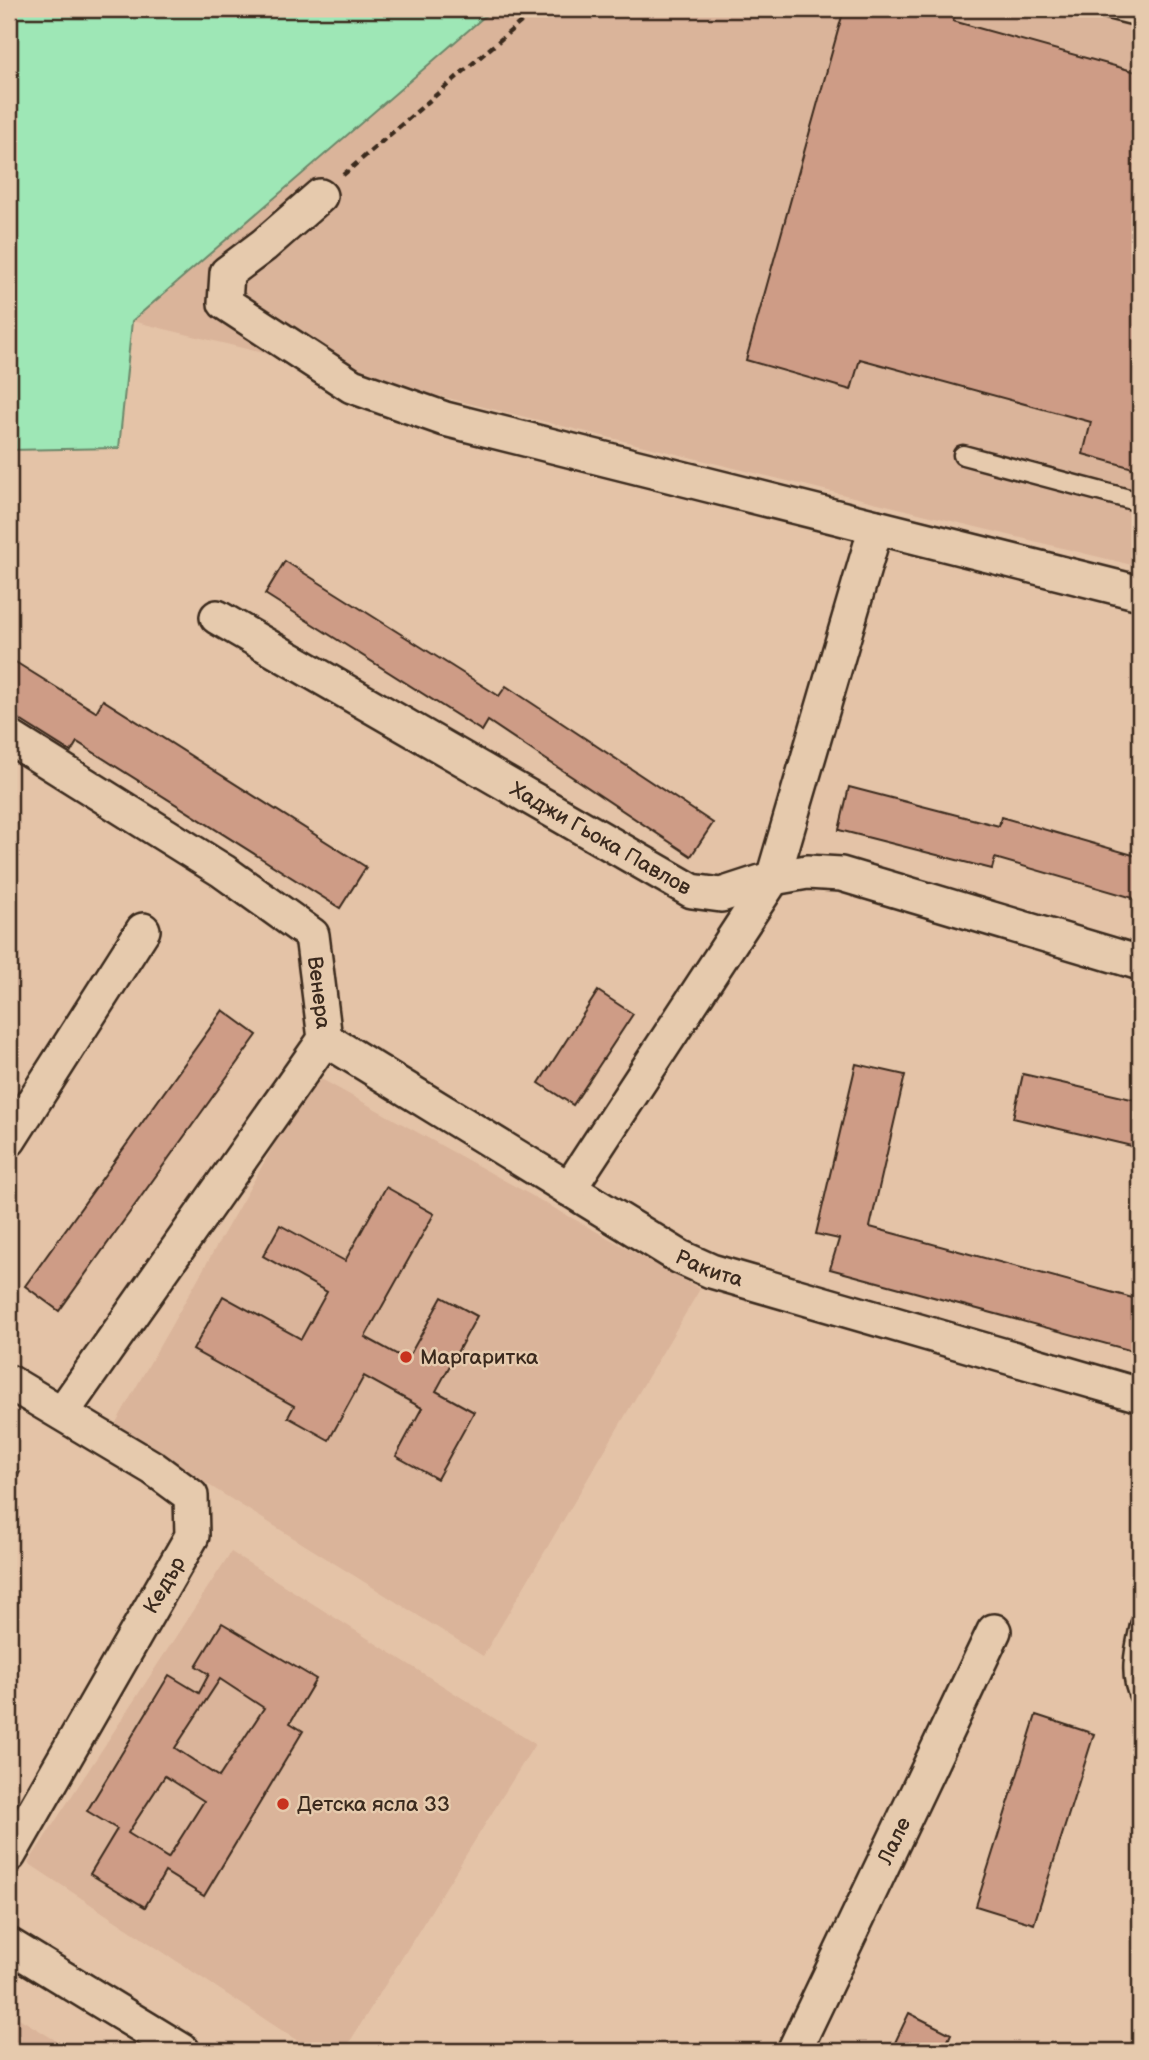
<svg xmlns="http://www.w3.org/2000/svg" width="1149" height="2060" font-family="'Balsamiq Sans',sans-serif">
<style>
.built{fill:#dab49a}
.green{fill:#9ee7b6;stroke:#6c886a;stroke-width:2}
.building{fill:#ce9c86;stroke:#3b2a1e;stroke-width:2;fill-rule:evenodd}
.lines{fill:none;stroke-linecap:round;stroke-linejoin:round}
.lane-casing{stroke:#3b2a1e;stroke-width:23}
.street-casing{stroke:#3b2a1e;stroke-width:38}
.path{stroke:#3b2a1e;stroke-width:4.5;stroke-dasharray:7 5;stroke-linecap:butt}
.lane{stroke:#e6caad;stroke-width:18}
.street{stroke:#e6caad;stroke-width:33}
.poi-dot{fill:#c8321e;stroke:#e6caad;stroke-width:2.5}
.labels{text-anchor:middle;stroke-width:5;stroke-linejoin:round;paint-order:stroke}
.street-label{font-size:21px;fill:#3b2a1e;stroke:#e6caad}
.poi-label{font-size:21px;fill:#3b2a1e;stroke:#e6caad;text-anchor:start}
</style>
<rect width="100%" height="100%" fill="#e4c3a7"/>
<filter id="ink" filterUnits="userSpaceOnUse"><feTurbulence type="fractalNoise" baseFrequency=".0143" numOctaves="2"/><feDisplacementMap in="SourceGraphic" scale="14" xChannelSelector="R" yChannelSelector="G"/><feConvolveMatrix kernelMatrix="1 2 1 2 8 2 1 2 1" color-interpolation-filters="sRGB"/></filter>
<g filter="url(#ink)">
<path class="built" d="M493 9H1140V567L132 321Z
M314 1075 700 1289 483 1656 114 1426Z
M231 1552 535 1744 344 2051H313L28 1863Z
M9 2012 73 2051H9Z"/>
<path class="green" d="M9 9H493L132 321 119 448 9 450Z"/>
<path class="building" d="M844 9H957L953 21 1140 73V470L1083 454 1091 422 860 359 851 390 746 360Z
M285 561 499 696 506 686 713 823 691 856 488 721 482 731 265 594Z
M9 658 96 712 103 700 366 867 340 908 77 742 71 752 9 713Z
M849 787 999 826 1001 817 1140 857V900L995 858 992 869 839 830Z
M598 991 633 1014 573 1105 539 1083Z
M223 1010 257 1035 59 1311 25 1286Z
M856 1064 905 1075 870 1227 1140 1300V1353L830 1269 839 1239 816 1234Z
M1023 1074 1140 1101V1148L1013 1118Z
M386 1187 434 1214 365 1337 407 1360 442 1297 477 1316 436 1391 474 1412 437 1479 396 1456 422 1408 364 1376 329 1440 288 1417 294 1406 193 1350 223 1296 301 1339 327 1292 263 1256 280 1225 345 1261Z
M9 1465 20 1472 9 1490Z
M222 1623 316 1679 290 1723 303 1731 204 1896 165 1872 145 1907 90 1874 117 1829 87 1811 169 1675 199 1693 209 1674 196 1666ZM220 1679 264 1708 219 1777 175 1748ZM165 1776 204 1801 168 1858 128 1833Z
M1036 1715 1094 1734 1034 1924 976 1906Z
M909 2013 951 2034 943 2051H891Z"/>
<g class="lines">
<defs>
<path id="lane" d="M1108 9 1140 17
M963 455 1140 502
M1140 1625C1135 1648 1128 1676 1140 1698"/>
<g id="street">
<path d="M320 196 264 245 227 273 225 303 352 386 445 419 1140 593"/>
<path id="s1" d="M217 617 692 891 721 895 773 878 807 872 841 874 1140 963"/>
<path id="s2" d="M9 737 223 871 312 935 325 1039 62 1413"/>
<path id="s3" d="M325 1039 680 1257 711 1271 1140 1395"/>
<path d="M9 1140 143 930"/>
<path d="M569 1189 773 878 876 527"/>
<path d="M9 1382 153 1468 191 1496 192 1536 9 1855"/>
<path d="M9 1945 183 2051"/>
<path id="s4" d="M794 2051 994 1631"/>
</g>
</defs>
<use href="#lane" class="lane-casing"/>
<use href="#street" class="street-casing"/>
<path class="path" d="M343 175 536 9"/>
<use href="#lane" class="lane"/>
<use href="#street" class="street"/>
</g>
</g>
<g class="poi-dot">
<circle cx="406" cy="1357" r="7"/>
<circle cx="283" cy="1804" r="7"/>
</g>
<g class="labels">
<g class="street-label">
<text dy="7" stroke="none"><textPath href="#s1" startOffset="443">Хаджи Гьока Павлов</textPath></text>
<text dy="7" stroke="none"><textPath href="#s2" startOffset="420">Венера</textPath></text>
<text dy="7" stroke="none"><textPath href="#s3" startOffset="448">Ракита</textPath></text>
<text transform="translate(164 1585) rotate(-60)" y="7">Кедър</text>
<text dy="7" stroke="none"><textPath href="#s4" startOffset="233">Лале</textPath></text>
</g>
<g class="poi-label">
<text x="420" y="1364">Маргаритка</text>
<text x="297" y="1811">Детска ясла 33</text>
</g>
</g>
<rect width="1149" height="2060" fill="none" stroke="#e6caad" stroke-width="35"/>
<rect x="18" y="18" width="1114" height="2025" fill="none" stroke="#3b2a1e" stroke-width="2.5" filter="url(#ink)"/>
</svg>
